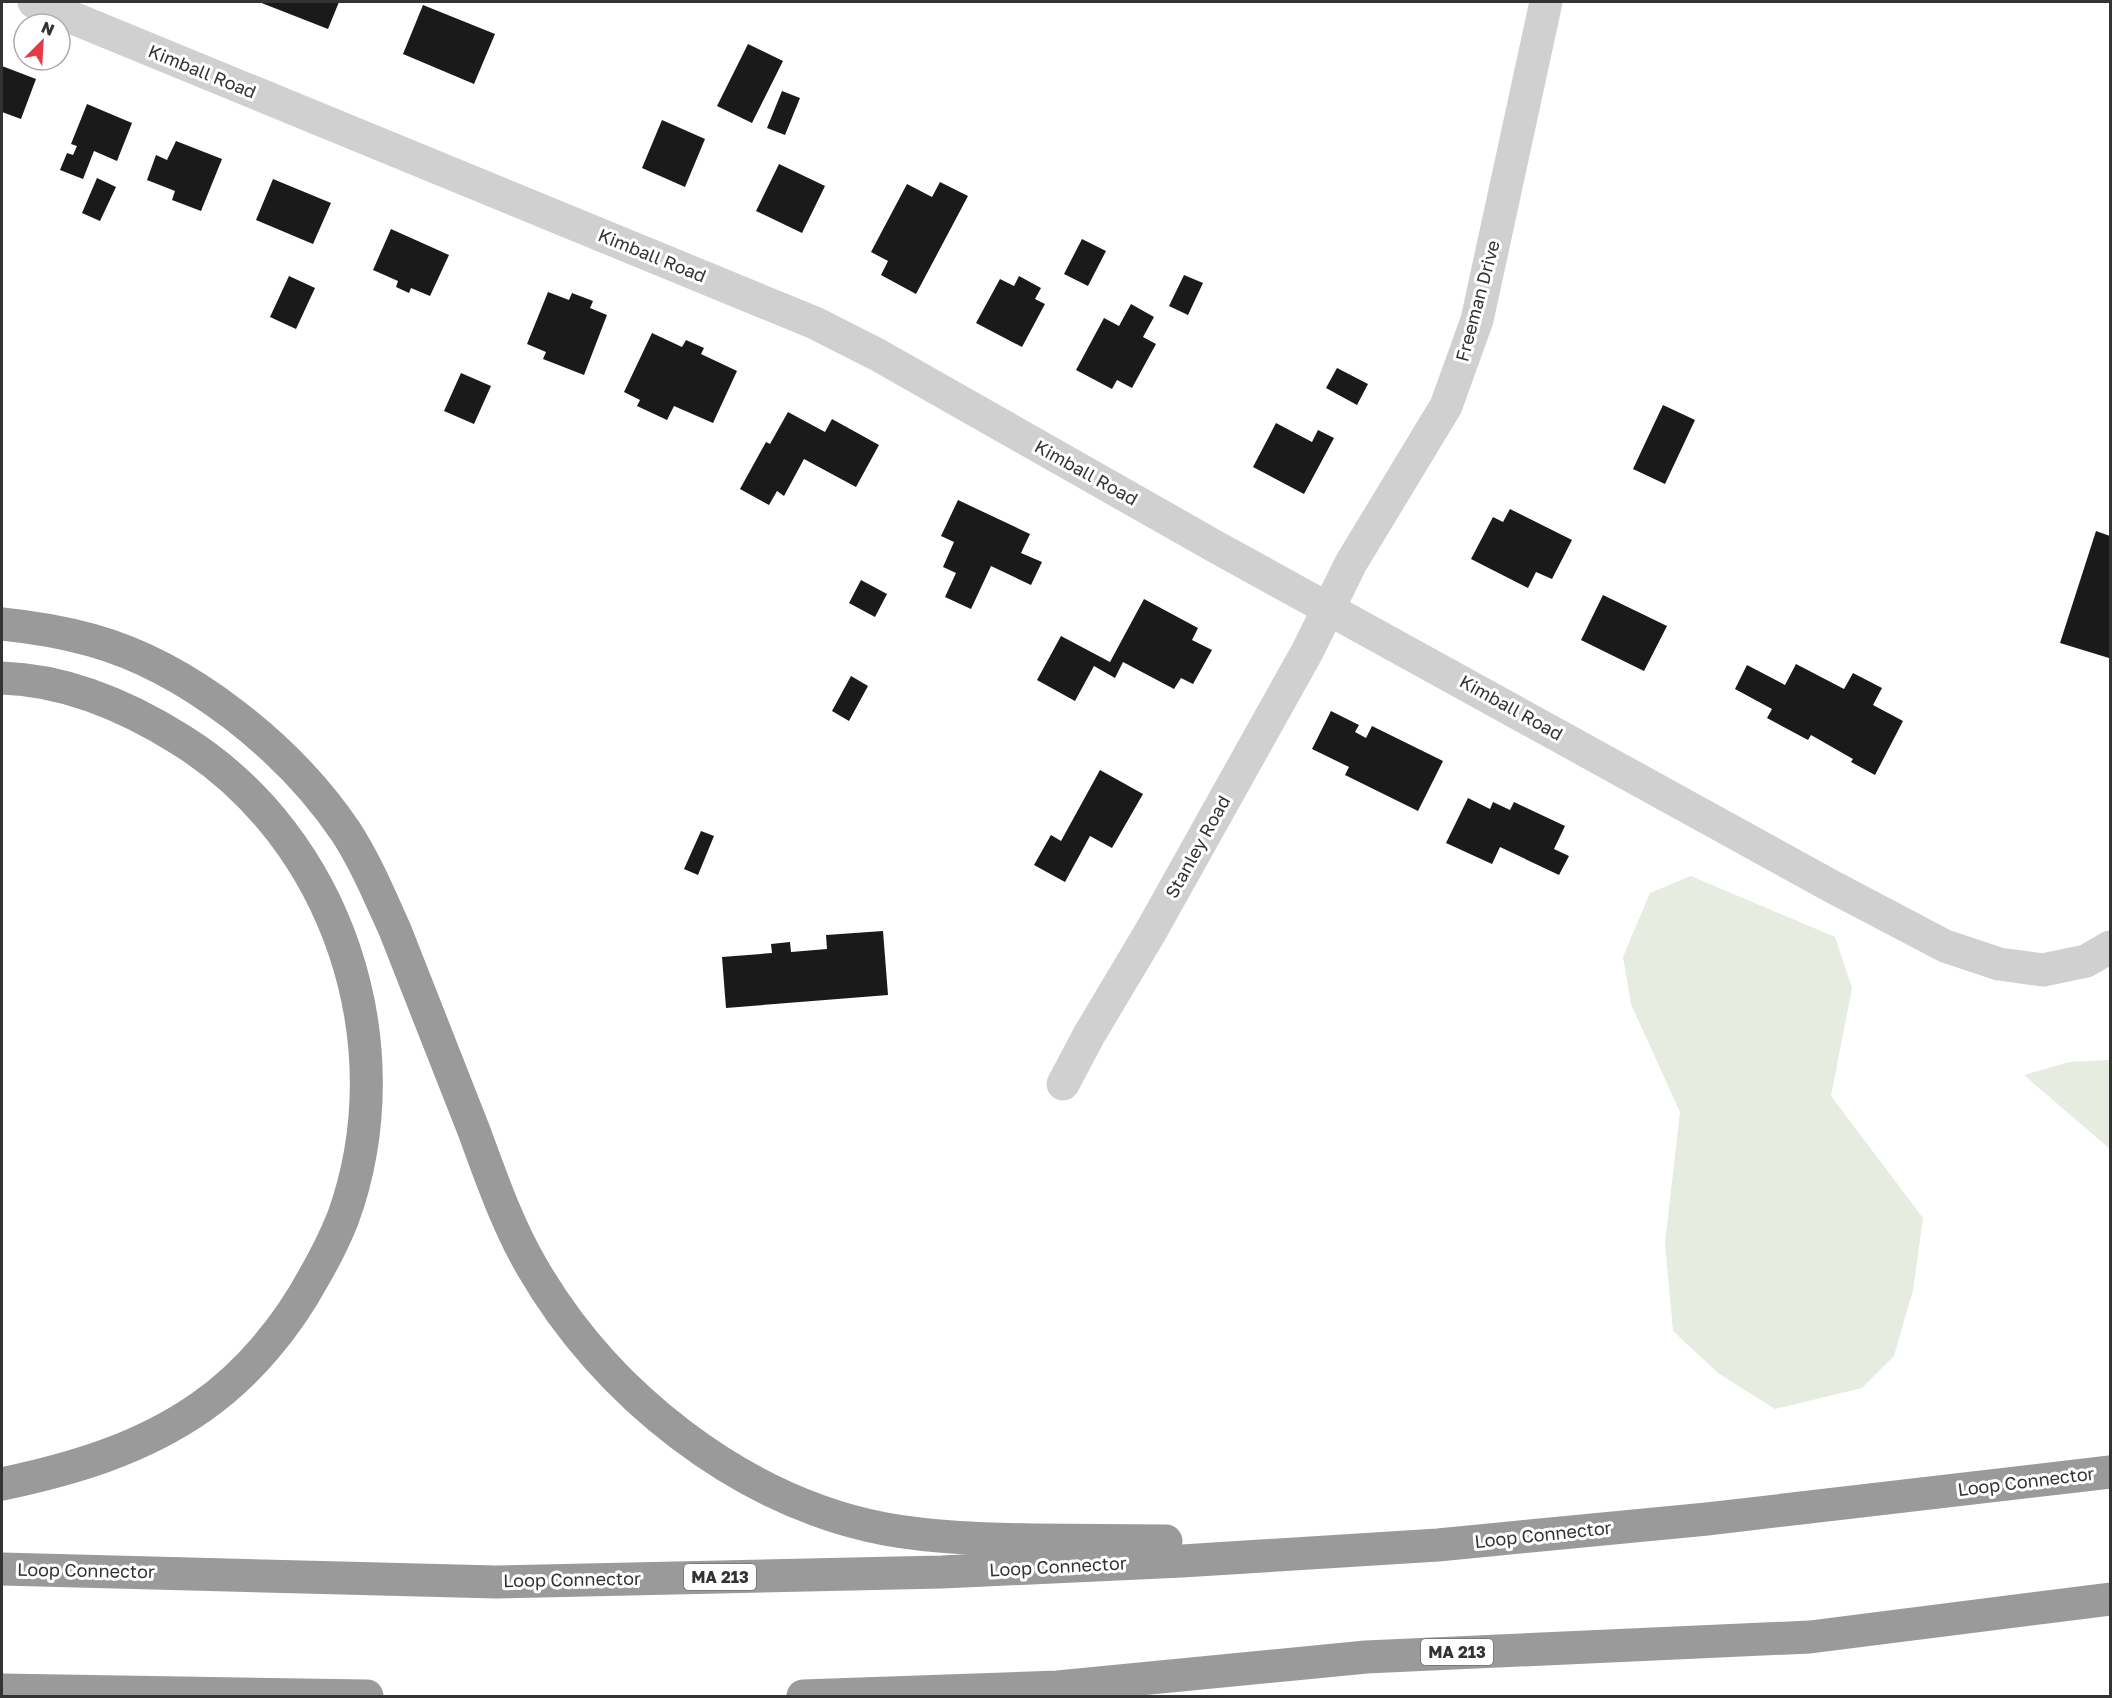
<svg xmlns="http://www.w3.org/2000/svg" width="2112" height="1698" font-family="'Golos Text',sans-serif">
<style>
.green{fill:#e6ecdf}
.building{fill:#1a1a1a}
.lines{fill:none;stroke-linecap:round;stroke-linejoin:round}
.minor{stroke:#d0d0d0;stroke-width:33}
.highway{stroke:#9a9a9a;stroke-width:33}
.labels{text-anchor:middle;stroke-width:6;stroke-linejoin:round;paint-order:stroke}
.shield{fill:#fff;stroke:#707070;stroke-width:1.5}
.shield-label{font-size:16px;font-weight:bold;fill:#333}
.street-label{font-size:18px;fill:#333;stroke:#fff}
</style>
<rect width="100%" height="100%" fill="#fff"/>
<path class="green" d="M1691 876 1835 937 1852 988 1831 1096 1923 1218 1913 1290 1894 1356 1862 1388 1775 1409 1718 1373 1673 1331 1665 1243 1680 1112 1631 1004 1623 957 1650 893Z
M2110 1060V1149L2024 1075 2069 1062Z"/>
<path class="building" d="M259 2H339L328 29Z
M423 5 495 34 474 84 403 54Z
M748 44 783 61 752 123 717 106Z
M2 66 36 79 21 119 2 112Z
M782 91 800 98 785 135 767 128Z
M87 104 132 123 117 161 94 151 83 179 60 170 67 153 73 155 77 146 71 144Z
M662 120 705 139 685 187 642 168Z
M176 141 222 159 201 211 172 200 175 191 147 180 156 155 167 160Z
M779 164 825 186 802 233 756 211Z
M97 178 116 187 100 221 82 213Z
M273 179 331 203 313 244 256 220Z
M940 182 968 196 916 294 881 275 888 261 871 252 907 184 932 197Z
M391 229 449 255 430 296 411 288 409 293 396 287 398 281 373 270Z
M1082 239 1106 251 1088 286 1064 274Z
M1184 275 1203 283 1188 315 1169 306Z
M289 276 315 288 296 329 270 317Z
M1019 276 1041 288 1035 299 1045 304 1022 347 976 323 1000 279 1014 286Z
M548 292 569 300 572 293 593 301 590 308 607 315 584 375 543 359 546 352 527 344Z
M1131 304 1154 317 1143 337 1156 344 1132 388 1117 380 1112 389 1076 370 1104 318 1119 326Z
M652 333 682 347 686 340 704 348 701 354 737 371 713 423 674 406 667 420 637 406 640 400 624 392Z
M1337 368 1368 384 1357 405 1326 388Z
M461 373 491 386 474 424 444 411Z
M1663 405 1695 420 1665 484 1633 469Z
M788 412 825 432 832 419 879 445 856 487 804 459 784 496 777 491 769 505 740 489 766 442 770 444Z
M1276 423 1312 442 1318 430 1334 438 1304 494 1253 467Z
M958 500 1030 534 1021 553 1042 562 1031 585 991 566 971 609 945 597 956 573 943 567 954 542 941 536Z
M1510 509 1572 540 1552 579 1536 572 1528 588 1471 559 1493 517 1503 522Z
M2096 531 2110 536 2109 658 2060 643Z
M861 580 887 594 875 617 849 603Z
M1603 595 1667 626 1644 671 1581 640Z
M1144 599 1198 628 1192 640 1212 650 1193 684 1181 678 1174 689 1123 662 1115 678 1094 666 1075 701 1037 680 1061 636 1110 662Z
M1796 664 1844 689 1853 673 1882 688 1873 705 1903 721 1875 775 1851 762 1853 759 1811 735 1808 740 1767 718 1772 709 1735 689 1747 665 1785 685Z
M851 676 868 686 849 721 832 711Z
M1331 711 1359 725 1355 732 1366 738 1372 726 1443 761 1418 811 1345 775 1349 767 1312 749Z
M1100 770 1143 794 1112 848 1090 836 1065 882 1034 865 1051 835 1061 841Z
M1468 798 1490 809 1493 802 1510 810 1514 802 1565 826 1554 849 1569 856 1559 875 1500 847 1492 864 1446 843Z
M701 831 714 836 698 875 684 869Z
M883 931 888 995 726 1008 722 957 772 953 771 944 790 942 791 952 827 949 826 935Z"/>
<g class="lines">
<path class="minor" d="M34 2 815 323 878 355 1216 547 1831 886 1945 946 1999 964 2043 970 2086 961 2110 947
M1063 1084 1089 1035 1151 931 1307 652 1351 563 1446 406 1477 320 1546 2"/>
<path class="highway" d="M2 624C32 627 62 632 91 640 189 667 290 749 346 832 366 863 380 897 395 930 422 997 448 1064 474 1131 491 1177 507 1224 532 1267 605 1394 740 1501 885 1529 935 1538 983 1539 1033 1540 1078 1540 1122 1541 1166 1541
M2 678C65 680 127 706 181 740 338 838 406 1044 343 1218 335 1238 325 1258 314 1277 287 1327 248 1374 201 1407 141 1449 73 1469 2 1484
M2 1569 496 1582 942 1572 1182 1561 1438 1545 1530 1536 1707 1519 2110 1472
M2 1690 367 1696
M803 1696 1058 1687 1366 1657 1810 1637 2110 1599"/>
</g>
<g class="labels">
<g class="shield">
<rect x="684" y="1564" width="72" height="26" rx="4.5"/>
<rect x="1421" y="1639" width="72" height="26" rx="4.5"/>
</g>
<g class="shield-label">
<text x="720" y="1583">MA 213</text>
<text x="1457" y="1658">MA 213</text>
</g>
<g class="street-label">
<text transform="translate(202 72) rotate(22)" y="6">Kimball Road</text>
<text transform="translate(652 256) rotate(22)" y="6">Kimball Road</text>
<text transform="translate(1478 301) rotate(-75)" y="6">Freeman Drive</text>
<text transform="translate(1086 473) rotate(29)" y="6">Kimball Road</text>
<text transform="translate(1511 708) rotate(29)" y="6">Kimball Road</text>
<text transform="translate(1198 847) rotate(-61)" y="6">Stanley Road</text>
<text transform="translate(2026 1482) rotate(-7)" y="6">Loop Connector</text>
<text transform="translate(1543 1535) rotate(-6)" y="6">Loop Connector</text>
<text transform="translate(1058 1567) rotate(-3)" y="6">Loop Connector</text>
<text transform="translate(86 1571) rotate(1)" y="6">Loop Connector</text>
<text transform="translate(572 1580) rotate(-1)" y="6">Loop Connector</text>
</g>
</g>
<rect width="2112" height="1698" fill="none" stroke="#333333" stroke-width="6"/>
<g transform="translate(42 42) rotate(24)"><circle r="28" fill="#ffffff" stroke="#adadad" stroke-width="1.5"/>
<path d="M0-4.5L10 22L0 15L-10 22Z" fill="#e63946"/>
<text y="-9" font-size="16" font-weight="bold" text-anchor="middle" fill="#333333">N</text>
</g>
</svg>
